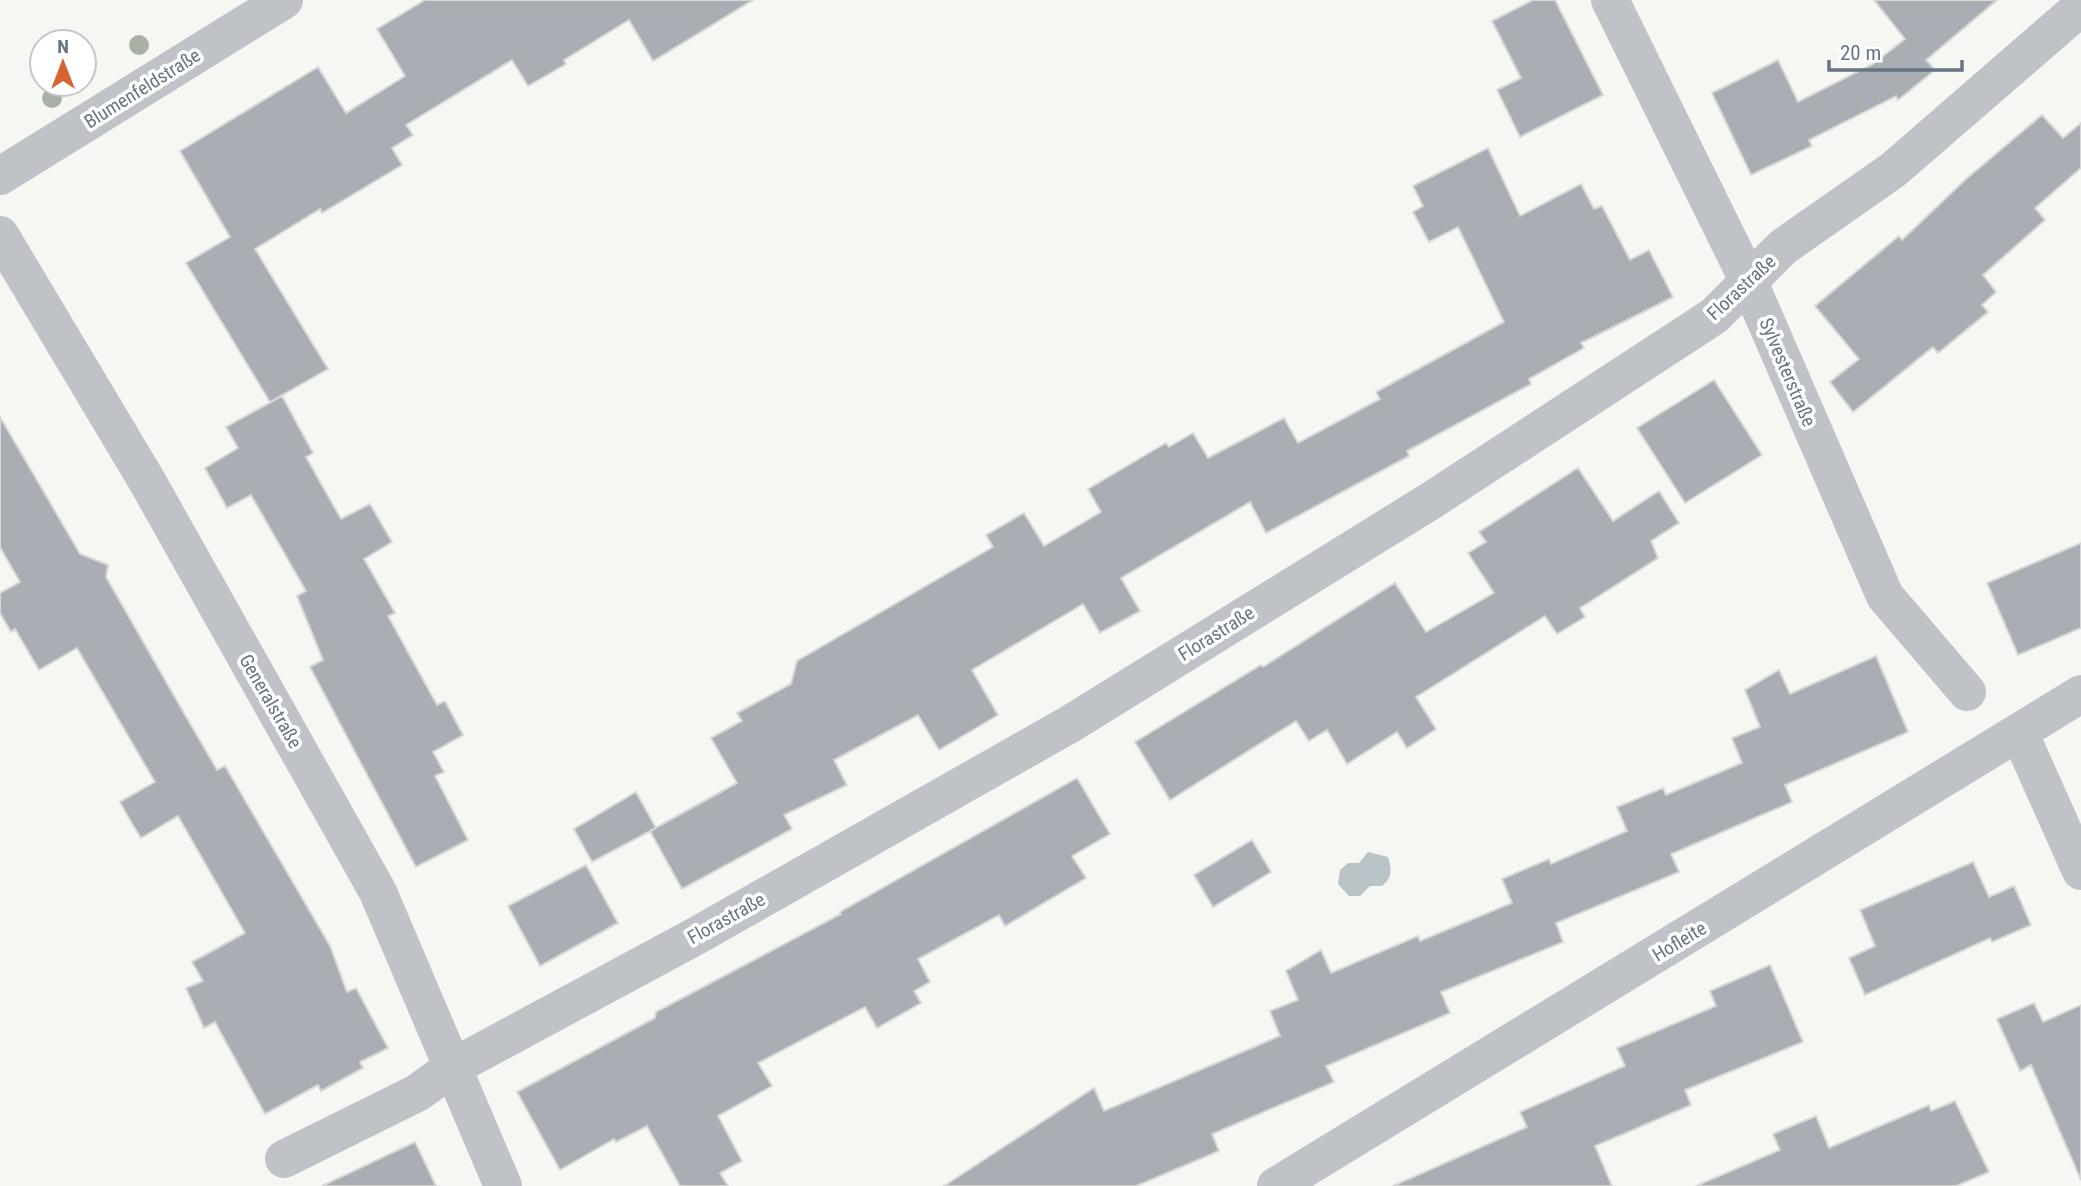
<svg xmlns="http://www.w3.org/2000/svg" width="2081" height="1186" font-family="'Roboto Condensed',sans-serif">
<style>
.water{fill:#b9c3c8}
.building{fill:#a8aeb4;stroke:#d7d7d5;stroke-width:2}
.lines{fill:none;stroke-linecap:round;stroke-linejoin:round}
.street{stroke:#bfc2c6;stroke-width:38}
.tree{fill:#a8b1a5}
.labels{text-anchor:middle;stroke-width:7;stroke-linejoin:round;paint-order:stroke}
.street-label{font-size:19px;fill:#677482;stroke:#fff}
</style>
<rect width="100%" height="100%" fill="#f6f6f3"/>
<path class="water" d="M1368 852 1388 857C1392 870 1392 878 1382 886H1370L1360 896H1349L1338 884 1340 870 1348 863H1359Z"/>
<path class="building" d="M425 0H753L653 61 629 20 564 60 566 64 528 86 512 60 406 125 413 135 392 148 402 165 322 213 320 209 255 249 328 369 270 402 186 263 230 237 180 151 318 67 346 113 405 76 377 29Z
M1533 0H1555L1603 95 1520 137 1497 90 1521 78 1492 21Z
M1874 0H1997L1926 60 1935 70 1898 100 1896 96 1809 140 1812 146 1751 175 1712 93 1778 60 1798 102 1873 64 1905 39Z
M2042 115 2063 138 2081 123V168L2035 208 2045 220 1983 275 1996 292 1982 305 1988 312 1938 353 1933 347 1853 412 1830 382 1859 359 1815 306 1899 236 1902 240 1965 180Z
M1488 148 1520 216 1581 184 1594 209 1602 206 1630 260 1649 250 1673 297 1581 343 1584 348 1529 379 1531 384 1407 451 1409 456 1266 533 1250 502 1121 578 1140 611 1100 633 1083 604 972 670 998 715 939 750 918 715 834 760 847 785 784 815 792 829 682 889 650 831 737 783 711 738 742 721 737 713 791 684 797 661 993 547 986 535 1024 513 1044 546 1101 512 1088 489 1166 443 1169 447 1193 433 1208 458 1284 418 1298 443 1380 399 1376 392 1504 322 1458 227 1429 242 1413 212 1423 206 1413 186Z
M1714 380 1762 455 1685 503 1637 428Z
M282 396 313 453 306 457 341 519 370 504 392 542 364 559 395 613 388 616 437 705 445 701 463 735 433 752 444 772 435 776 468 840 416 867 310 667 323 660 297 596 306 591 251 495 227 508 205 468 238 448 226 427Z
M0 417 80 554 108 565 106 577 185 715 217 770 225 766 330 946 347 992 356 988 388 1048 360 1062 363 1068 321 1091 318 1085 265 1114 215 1022 204 1028 186 988 203 981 192 962 245 933 178 816 141 838 130 820 120 802 155 782 77 648 39 670 15 629 11 632 0 613V593L20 582 0 547Z
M1578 468 1613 521 1659 491 1679 523 1651 541 1658 558 1580 608 1585 617 1557 634 1545 616 1416 697 1436 729 1407 748 1397 732 1347 764 1327 730 1309 741 1296 721 1170 800 1135 742 1261 665 1263 667 1395 583 1426 632 1494 593 1468 553 1486 542 1479 532Z
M2081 543V628L2018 655 1987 583Z
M1876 656 1908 732 1785 785 1792 802 1671 854 1679 872 1556 923 1563 942 1441 992 1450 1013 1326 1066 1334 1082 1212 1134 1219 1151 1136 1186H944L1094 1088 1104 1111 1280 1036 1270 1011 1298 1000 1286 971 1321 950 1331 973 1418 936 1420 941 1512 903 1502 879 1549 859 1551 864 1627 831 1617 807 1663 788 1666 795 1742 763 1732 738 1760 727 1745 690 1779 670 1790 694Z
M1077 778 1110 834 1072 856 1086 878 1005 926 999 915 918 959 930 982 914 991 921 1003 877 1028 865 1007 758 1063 772 1086 718 1116 742 1161 720 1173 728 1186H680L647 1126 616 1142 614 1139 560 1170 517 1092 655 1018 656 1012 841 914 840 912Z
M636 792 656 828 592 862 574 829Z
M1252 840 1271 872 1213 907 1194 875Z
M1973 862 1989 897 2014 886 2031 925 1992 942 1990 938 1865 995 1849 958 1875 946 1860 910Z
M586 865 618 923 540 966 508 906Z
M1770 965 1803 1042 1685 1090 1691 1105 1595 1146 1612 1186H1393L1527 1127 1520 1112 1625 1066 1617 1048 1716 1006 1710 991Z
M2034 1003 2043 1022 2081 1005V1180L2031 1065 2020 1071 1997 1019Z
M1955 1101 1989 1172 1956 1186H1696L1780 1150 1773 1134 1816 1116 1829 1148 1929 1105 1931 1111Z
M415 1142 436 1186H322Z"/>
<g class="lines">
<path class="street" d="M1610 0 1748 280 1885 596 1967 692
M0 176 284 0
M0 235 147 481 378 892 503 1186
M2019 732 2081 871
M284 1159 417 1093 453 1067 696 936 1070 724 1432 500 1714 316 1783 247 1893 170 2081 7
M1276 1186 2081 694"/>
</g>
<g class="tree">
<circle cx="139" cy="45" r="10"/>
<circle cx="52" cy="98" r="10"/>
</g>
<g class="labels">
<g class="street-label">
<text transform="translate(142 88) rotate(-32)" y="7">Blumenfeldstraße</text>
<text transform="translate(1741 287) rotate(-43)" y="7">Florastraße</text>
<text transform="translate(1788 372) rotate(67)" y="7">Sylvesterstraße</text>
<text transform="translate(1216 633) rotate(-32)" y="7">Florastraße</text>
<text transform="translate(271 701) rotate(60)" y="7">Generalstraße</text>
<text transform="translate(726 918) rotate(-29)" y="7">Florastraße</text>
<text transform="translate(1679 941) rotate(-31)" y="7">Hofleite</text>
</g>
</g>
<g transform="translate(63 63)"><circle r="33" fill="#ffffff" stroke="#c2c7cd" stroke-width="2"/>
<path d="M0-5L12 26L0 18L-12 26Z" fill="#d66332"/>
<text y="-10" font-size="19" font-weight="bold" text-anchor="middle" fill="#677482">N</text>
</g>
<path d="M1829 60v10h133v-10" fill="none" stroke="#677482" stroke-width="3.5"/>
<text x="1840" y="60" font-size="21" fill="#677482" stroke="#ffffff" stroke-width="5" paint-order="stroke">20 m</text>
</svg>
